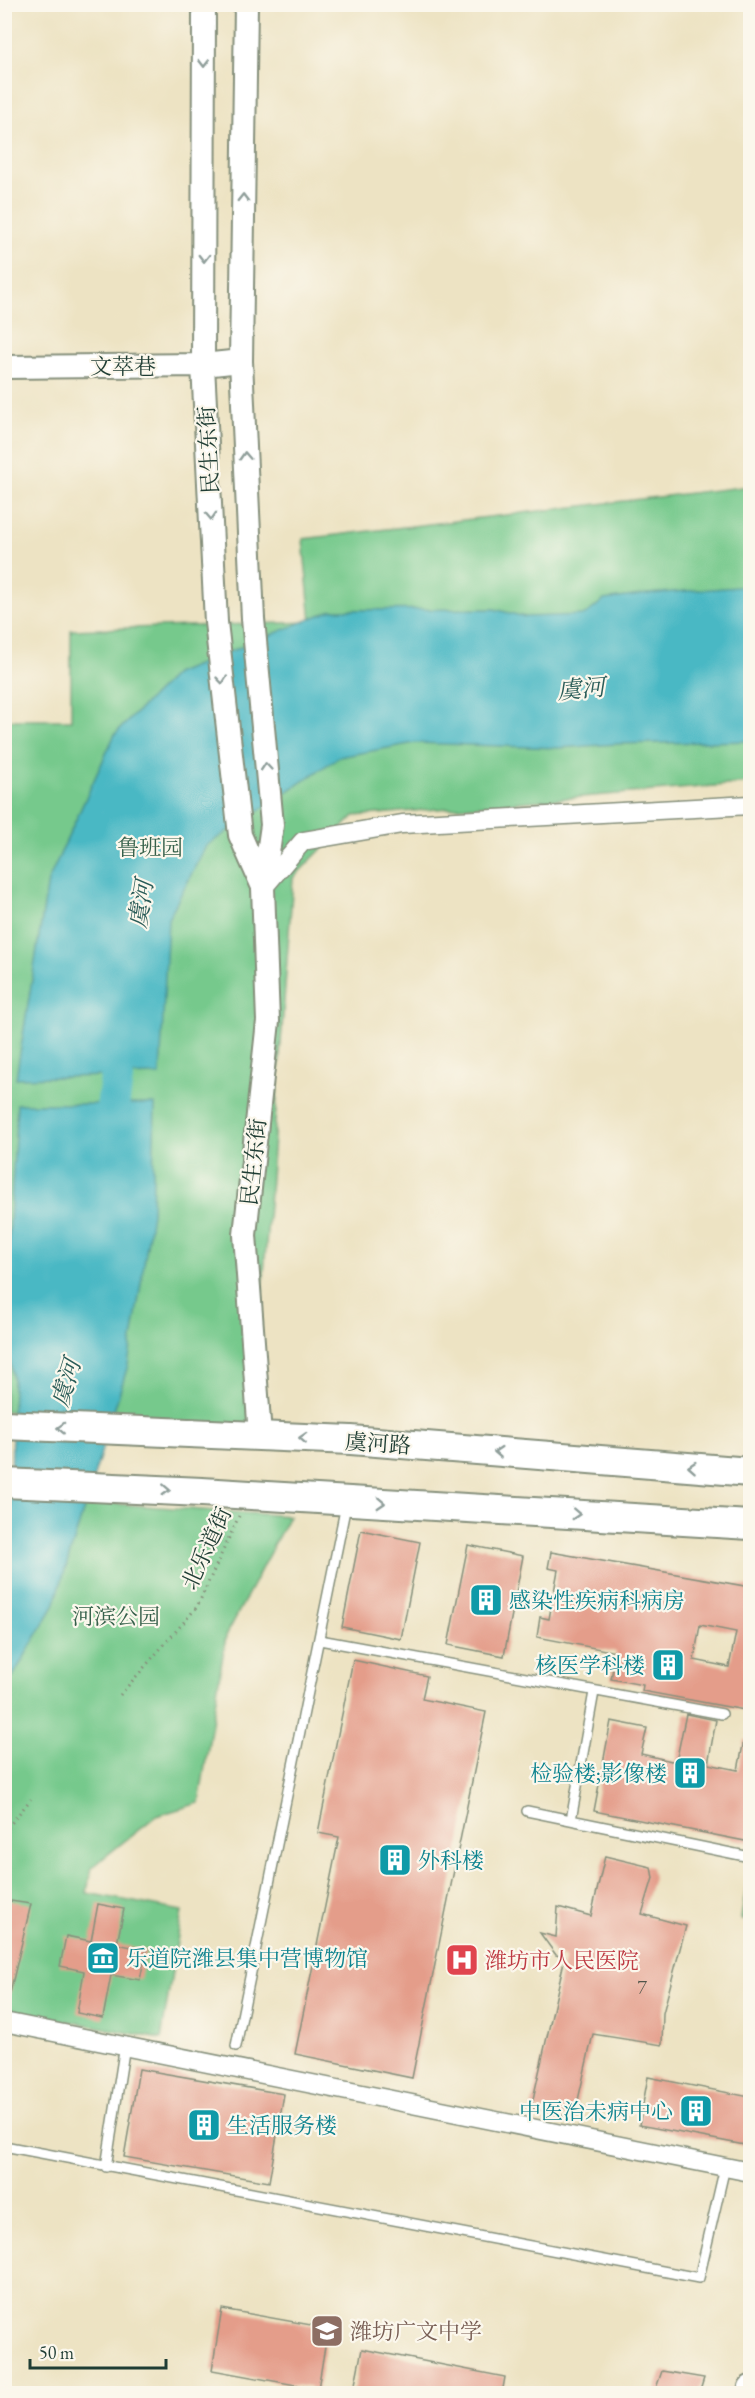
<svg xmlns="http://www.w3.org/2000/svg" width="755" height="2398" font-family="'EB Garamond','Noto Serif SC',serif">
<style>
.green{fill:#76c98c;stroke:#4a8360;stroke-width:1.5}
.water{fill:#4ab8c4;stroke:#347a7c;stroke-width:1.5}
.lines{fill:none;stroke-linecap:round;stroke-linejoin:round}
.river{stroke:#4ab8c4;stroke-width:33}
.building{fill:#e49d8a;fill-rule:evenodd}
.service-casing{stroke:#86907c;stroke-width:12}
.minor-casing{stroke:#86907c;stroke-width:21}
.tertiary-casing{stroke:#86907c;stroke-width:26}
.primary-casing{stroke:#86907c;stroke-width:32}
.path{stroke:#86907c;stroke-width:3;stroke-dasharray:1.5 4.5;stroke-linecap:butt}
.service{stroke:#fff;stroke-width:9}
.minor{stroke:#fff;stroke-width:18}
.tertiary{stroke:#fff;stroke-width:22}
.primary{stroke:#fff;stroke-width:28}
.oneway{stroke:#8f9e9a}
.labels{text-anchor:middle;stroke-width:4.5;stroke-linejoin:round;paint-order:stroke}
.number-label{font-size:20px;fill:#50554a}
.street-label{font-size:22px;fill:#1f3d34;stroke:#fbf7ec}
.park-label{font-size:22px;fill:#35604a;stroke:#fbf7ec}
.culture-label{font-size:22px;fill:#0d838f;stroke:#fbf7ec;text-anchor:start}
.health-label{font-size:22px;fill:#be3a42;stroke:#fbf7ec;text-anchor:start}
.education-label{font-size:22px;fill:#785e54;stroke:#fbf7ec;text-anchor:start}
.water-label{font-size:24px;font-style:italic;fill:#2a5c58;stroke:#fbf7ec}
</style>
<rect width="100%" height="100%" fill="#fbf7ec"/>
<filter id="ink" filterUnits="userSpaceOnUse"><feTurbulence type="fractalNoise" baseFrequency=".0167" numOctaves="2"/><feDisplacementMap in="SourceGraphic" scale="12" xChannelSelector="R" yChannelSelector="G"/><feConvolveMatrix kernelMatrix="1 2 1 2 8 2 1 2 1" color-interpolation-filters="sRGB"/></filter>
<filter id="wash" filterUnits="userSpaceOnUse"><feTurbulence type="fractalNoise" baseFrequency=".008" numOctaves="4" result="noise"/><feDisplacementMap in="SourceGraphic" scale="24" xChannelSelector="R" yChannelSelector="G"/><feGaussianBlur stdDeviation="1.35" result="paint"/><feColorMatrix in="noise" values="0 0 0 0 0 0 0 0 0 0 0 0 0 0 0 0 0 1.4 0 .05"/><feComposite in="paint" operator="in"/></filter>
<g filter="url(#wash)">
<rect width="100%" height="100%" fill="#ede3c3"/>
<path class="green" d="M750 486V783L354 816 293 878 252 1436 5 1411 4 720H71V630L311 622 303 539Z
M4 1496 289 1516 226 1636 199 1803 156 1816 91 1868 87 1893 182 1911 161 2039 5 2009Z
M750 1866V1921L741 1919Z"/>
<path class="water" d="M750 586V741L617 744 559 748 415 743 339 757 206 846 168 919 160 1075 16 1078 48 881 115 734 175 674 332 610 494 609 525 617 585 615 604 600 648 594Z
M17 1104H155L152 1214 128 1365 54 1606 5 1690 4 1554 10 1541 13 1379 4 1322Z"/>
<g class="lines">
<path class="river" d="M107 1147 123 1032"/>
</g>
<g id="blocks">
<path class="building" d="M361 1530 420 1542 401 1639 342 1627Z
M468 1545 523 1556 504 1656 448 1645Z
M551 1552 750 1587V1711L642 1691 643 1685 611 1679 616 1652 537 1637 540 1617 549 1619 558 1570 548 1568ZM700 1625 736 1632 729 1667 694 1660Z
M353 1660 427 1676 422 1699 486 1712 412 2078 295 2054 339 1837 318 1833Z
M686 1714 716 1720 708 1764 738 1770 744 1740 750 1741V1842L594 1811 611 1721 647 1728 641 1754 676 1762Z
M605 1856 651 1867 653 1878 642 1914 686 1926 663 2013 662 2045 593 2034 576 2109 569 2117 531 2108 565 1957 556 1955 540 1933 556 1937 558 1907 591 1916Z
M4 1900 31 1904 10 1993 4 1992Z
M98 1904 124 1909 117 1944 146 1950 140 1980 111 1975 103 2018 77 2013 84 1971 60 1966 66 1936 91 1941Z
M139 2069 284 2094 269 2182 124 2157Z
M648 2077 750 2097V2146L639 2125Z
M222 2309 328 2328 318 2389 212 2370Z
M362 2349 505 2377 502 2394H353Z
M662 2371 704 2378 699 2394H654Z"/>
</g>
</g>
<g filter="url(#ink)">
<use href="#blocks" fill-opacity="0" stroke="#86907c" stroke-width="1.5"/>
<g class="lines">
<defs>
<path id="service" d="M320 1640 722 1714
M527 1811 750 1857
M571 1820 594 1692
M236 2046 346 1505
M4 2146 699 2278 725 2167
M106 2167 125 2045"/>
<path id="minor" d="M263 888 303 841 402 824 750 805
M4 2022 750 2172"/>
<path id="tertiary" d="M204 4 203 365 216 622 240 835 263 887
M246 4 241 361 253 619 272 825 263 888 268 1021 245 1235 260 1435
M4 367 203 365 241 361
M748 2394 750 2387"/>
<path id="primary" d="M4 1425 351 1440 750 1472
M4 1483 202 1492 750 1525"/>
</defs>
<use href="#service" class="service-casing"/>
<use href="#minor" class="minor-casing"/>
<use href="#tertiary" class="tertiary-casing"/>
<use href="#primary" class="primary-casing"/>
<path class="path" d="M120 1695 197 1607 239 1516
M4 1832 31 1799"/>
<use href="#service" class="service"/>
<use href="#minor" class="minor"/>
<use href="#tertiary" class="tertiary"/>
<use href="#primary" class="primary"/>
</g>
<defs><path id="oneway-chevron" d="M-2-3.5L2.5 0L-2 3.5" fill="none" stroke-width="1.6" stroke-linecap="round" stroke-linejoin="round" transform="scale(1.5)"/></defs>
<g class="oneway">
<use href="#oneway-chevron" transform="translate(204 63) rotate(90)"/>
<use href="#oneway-chevron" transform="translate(243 198) rotate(-89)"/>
<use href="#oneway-chevron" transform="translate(204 258) rotate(90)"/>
<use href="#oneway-chevron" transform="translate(245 456) rotate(-93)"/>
<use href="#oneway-chevron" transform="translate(211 516) rotate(87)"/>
<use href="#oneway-chevron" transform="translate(222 680) rotate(84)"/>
<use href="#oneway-chevron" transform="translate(266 767) rotate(-95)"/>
<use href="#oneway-chevron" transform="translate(61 1428) rotate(-178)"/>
<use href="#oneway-chevron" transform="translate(303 1438) rotate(-177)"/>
<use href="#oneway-chevron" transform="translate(498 1452) rotate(-176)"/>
<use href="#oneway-chevron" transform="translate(692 1467) rotate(-176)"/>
<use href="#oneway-chevron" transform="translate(166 1490) rotate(3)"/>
<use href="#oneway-chevron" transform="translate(381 1503) rotate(3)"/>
<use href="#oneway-chevron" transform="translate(576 1514) rotate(3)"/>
</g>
</g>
<defs>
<symbol id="building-square" viewBox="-11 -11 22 22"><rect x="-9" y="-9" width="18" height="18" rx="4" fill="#0f9aa8" stroke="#fbf7ec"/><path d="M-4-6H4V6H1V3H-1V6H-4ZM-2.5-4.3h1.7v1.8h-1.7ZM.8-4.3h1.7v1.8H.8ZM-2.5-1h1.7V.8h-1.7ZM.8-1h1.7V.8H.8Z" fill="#fff"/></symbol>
<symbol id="museum-square" viewBox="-11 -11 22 22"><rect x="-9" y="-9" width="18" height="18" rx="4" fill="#0f9aa8" stroke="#fbf7ec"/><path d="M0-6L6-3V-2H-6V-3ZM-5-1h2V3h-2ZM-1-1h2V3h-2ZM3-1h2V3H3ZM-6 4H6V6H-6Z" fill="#fff"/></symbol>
<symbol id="hospital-square" viewBox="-11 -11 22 22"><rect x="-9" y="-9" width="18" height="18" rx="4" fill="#e0444e" stroke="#fbf7ec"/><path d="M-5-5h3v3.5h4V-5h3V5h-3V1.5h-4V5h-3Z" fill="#fff"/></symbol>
<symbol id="school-square" viewBox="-11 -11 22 22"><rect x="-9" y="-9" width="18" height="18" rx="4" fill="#8d6e63" stroke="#fbf7ec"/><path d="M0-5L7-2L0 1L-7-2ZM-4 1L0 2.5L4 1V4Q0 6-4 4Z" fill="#fff"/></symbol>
</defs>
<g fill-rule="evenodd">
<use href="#building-square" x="467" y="1581" width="38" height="38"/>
<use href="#building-square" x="649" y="1646" width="38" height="38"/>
<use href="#building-square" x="671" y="1754" width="38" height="38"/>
<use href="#building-square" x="376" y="1841" width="38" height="38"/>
<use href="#museum-square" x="84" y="1939" width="38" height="38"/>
<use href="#hospital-square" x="443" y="1941" width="38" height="38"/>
<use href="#building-square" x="677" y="2092" width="38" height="38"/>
<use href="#building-square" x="185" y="2106" width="38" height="38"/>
<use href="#school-square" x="308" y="2312" width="38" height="38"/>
</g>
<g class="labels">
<g class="number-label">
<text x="642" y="1994">7</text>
</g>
<g class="street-label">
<text x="123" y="374">文萃巷</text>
<text transform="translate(208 450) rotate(-93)" y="8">民生东街</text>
<text transform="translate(253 1162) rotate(-84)" y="8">民生东街</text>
<text transform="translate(378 1443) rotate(4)" y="8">虞河路</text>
<text transform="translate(206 1548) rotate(-65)" y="8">北乐道街</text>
</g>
<g class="park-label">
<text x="150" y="855">鲁班园</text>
<text x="116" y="1624">河滨公园</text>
</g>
<g class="culture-label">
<text x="509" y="1608">感染性疾病科病房</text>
<text x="645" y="1673" text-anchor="end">核医学科楼</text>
<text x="667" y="1781" text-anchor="end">检验楼;影像楼</text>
<text x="418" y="1868">外科楼</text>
<text x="126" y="1966">乐道院潍县集中营博物馆</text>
<text x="673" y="2119" text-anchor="end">中医治未病中心</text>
<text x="227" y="2133">生活服务楼</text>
</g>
<g class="health-label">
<text x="485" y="1968">潍坊市人民医院</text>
</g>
<g class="education-label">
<text x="350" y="2339">潍坊广文中学</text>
</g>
<g class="water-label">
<text transform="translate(581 689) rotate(-5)" y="8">虞河</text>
<text transform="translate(141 904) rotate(-81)" y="8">虞河</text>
<text transform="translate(66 1383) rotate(-73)" y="8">虞河</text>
</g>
</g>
<rect width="755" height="2398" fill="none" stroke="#fbf7ec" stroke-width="24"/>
<path d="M30 2359v9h136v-9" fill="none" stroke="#1f3d34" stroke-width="3"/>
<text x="39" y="2359" font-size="18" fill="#1f3d34" stroke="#fbf7ec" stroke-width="4.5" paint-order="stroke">50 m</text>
</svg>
